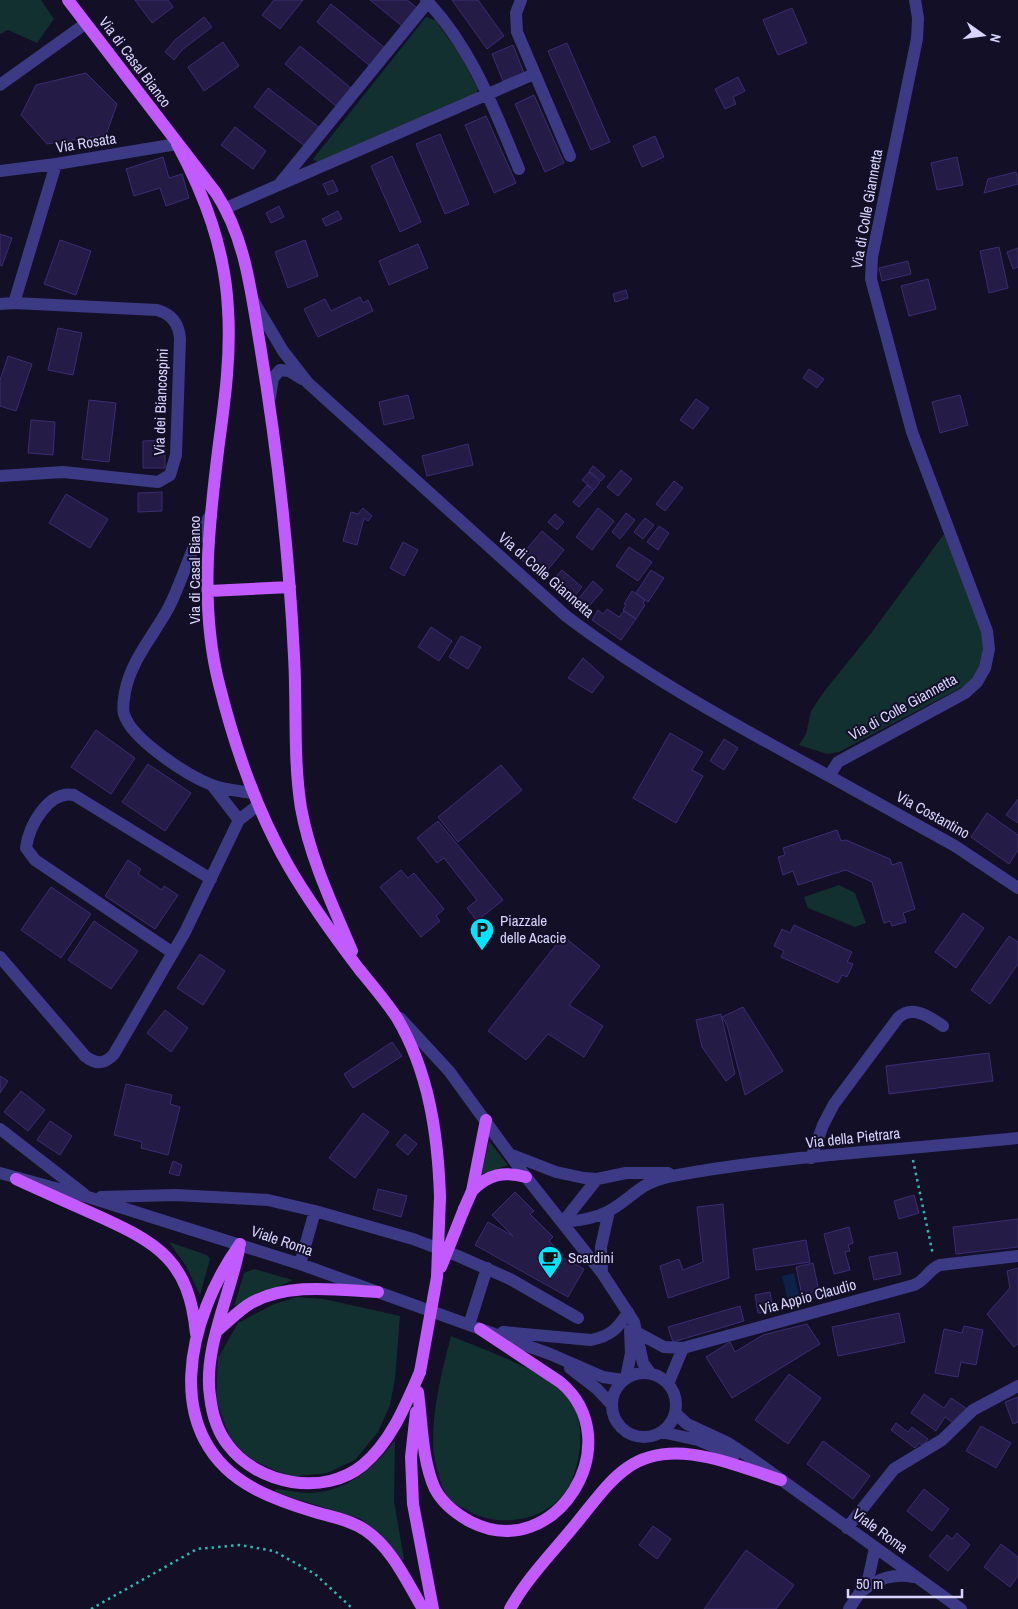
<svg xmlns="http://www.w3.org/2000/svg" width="1018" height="1609" font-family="'Archivo Narrow',sans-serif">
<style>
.green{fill:#12302f}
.water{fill:#0c2248}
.building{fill:#241b47;stroke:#3b2d73}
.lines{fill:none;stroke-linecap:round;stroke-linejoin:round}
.path{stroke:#2fb8b0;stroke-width:2.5;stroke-dasharray:2.5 4;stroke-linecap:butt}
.minor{stroke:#3d3a85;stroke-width:12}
.major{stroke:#c25bff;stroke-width:12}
.major-bridge{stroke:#c25bff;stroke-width:12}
.labels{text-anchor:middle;stroke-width:4;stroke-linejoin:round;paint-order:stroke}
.street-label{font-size:15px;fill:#d9d4ff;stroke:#130f26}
.poi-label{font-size:15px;fill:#d9d4ff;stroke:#130f26;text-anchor:start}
</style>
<rect width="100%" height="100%" fill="#130f26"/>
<path class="green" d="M0 0H41L54 19 37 43 8 30 0 34Z
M426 17 435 20 459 53 478 89 475 97 319 163 313 159Z
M944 534 982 631 984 639 983 663 968 684 839 752 827 754 799 745 806 734 811 711 823 693 872 632Z
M839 885 855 893 866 923 855 927 808 908 804 897Z
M489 1141 508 1165 481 1175Z
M169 1242 207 1255 210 1259 200 1295 186 1266Z
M254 1269 293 1280 234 1306 244 1273Z
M297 1297 324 1299 400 1316 395 1379 390 1405 378 1432 355 1460 327 1473 289 1477 248 1458 230 1438 216 1400 218 1358 238 1323 272 1305Z
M451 1336C486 1351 542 1368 567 1397 580 1411 581 1428 580 1446 579 1458 575 1476 569 1486 550 1520 503 1529 470 1512 465 1508 455 1505 450 1501 441 1490 433 1458 433 1443 433 1406 442 1371 451 1336Z
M395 1440 394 1501 404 1559 400 1561 376 1532 361 1519 274 1492 276 1489C287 1490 299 1493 310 1493 347 1492 375 1467 395 1440Z"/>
<path class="water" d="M794 1273 800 1299 788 1302 782 1276Z"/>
<path class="building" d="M135 0H168L173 7 152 23Z
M274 0H303L280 29 262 15Z
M370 0H407L417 8 402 26Z
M452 0H478L504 36 487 49Z
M331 4 385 48 370 66 317 22Z
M792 8 807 43 778 55 763 20Z
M204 17 212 27 182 50 174 60 165 52 175 40Z
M223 42 239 66 204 91 188 67Z
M567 43 610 142 591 150 548 51Z
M513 45 524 73 503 81 492 54Z
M300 46 351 88 336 106 285 64Z
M86 73 117 104 106 135 47 144 21 115 36 85Z
M738 77 745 91 733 97 736 104 725 109 715 89Z
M268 88 320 128 306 147 254 107Z
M534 95 564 163 545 172 515 104Z
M486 116 516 183 494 193 465 125Z
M235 127 266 151 253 169 221 145Z
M440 134 469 204 445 214 416 144Z
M655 136 664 157 642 167 633 146Z
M392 156 421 222 400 232 371 166Z
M163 157 169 178 182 174 189 198 166 206 160 188 134 196 126 169Z
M957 157 963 185 937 190 931 163Z
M1016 172 1018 184 984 193 988 179Z
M333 180 338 191 328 195 323 184Z
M279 206 284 217 271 223 266 213Z
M338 211 342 219 326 226 322 219Z
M0 234 12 238 2 266 0 265Z
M60 240 91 251 76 295 44 284Z
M305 240 318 276 288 288 275 252Z
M418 244 428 268 389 285 379 261Z
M999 247 1008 288 989 293 980 251Z
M1018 248V267L1013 269 1007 252Z
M908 261 911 274 882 281 879 268Z
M928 279 936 309 909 316 901 286Z
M626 290 628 298 615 302 613 294Z
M360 297 363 303 368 300 373 311 318 337 304 309 325 299 331 311Z
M58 328 82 333 73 375 48 370Z
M8 356 32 364 16 411 0 406V380Z
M809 369 824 379 817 388 803 378Z
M408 395 414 418 384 425 379 402Z
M960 395 968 425 940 433 932 402Z
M696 399 709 408 693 429 680 420Z
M89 400 116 403 109 462 82 459Z
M31 420 55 422 53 455 28 453Z
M165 440V468H143V441Z
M468 444 473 465 427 476 422 456Z
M593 466 605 476 601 481 589 471Z
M621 470 632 479 618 496 607 487Z
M589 472 600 482 594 490 582 480Z
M674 481 683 488 665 511 656 504Z
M587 485 593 491 579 507 573 502Z
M162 492V511L138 512V493Z
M66 494 108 519 90 548 49 523Z
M363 508 372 516 368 521 364 518 357 545 343 541 351 512 358 514Z
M598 508 614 521 592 550 576 537Z
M626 513 635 520 620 539 612 532Z
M555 514 564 522 557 530 548 522Z
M645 518 654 525 643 539 634 532Z
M659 526 669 533 658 550 647 542Z
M542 531 564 550 542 577 519 558Z
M403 542 418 550 404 576 390 568Z
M629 547 652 562 638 581 616 566Z
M562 570 582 587 570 602 549 584Z
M651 570 664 578 648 602 636 593Z
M593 581 603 590 584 612 574 604Z
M632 591 645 600 643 603 645 605 636 619 623 610 626 605 624 604Z
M607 609 619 617 624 611 636 619 621 640 592 620 598 610 603 614Z
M431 627 452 641 439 661 418 647Z
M461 636 481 647 468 669 449 657Z
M583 658 604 677 592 693 568 678Z
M96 730 135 758 111 794 71 767Z
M670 733 703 752 692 770 703 776 676 823 633 798Z
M724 739 738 748 724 770 710 761Z
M148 764 191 793 165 831 122 802Z
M501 765 522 790 458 842 438 817Z
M1018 799V823L1006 815Z
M987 813 1018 835V850L1009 864 971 837Z
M438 821 503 900 477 921 467 908 477 900 444 858 437 863 417 838Z
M837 830 841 841 846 840 890 859 892 865 901 862 915 909 903 913 906 922 892 926 890 921 884 923 872 882 846 870 798 885 793 871 783 875 778 857 785 855 783 848Z
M128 860 141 869 138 874 162 890 164 886 178 895 155 929 105 896Z
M401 870 408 878 414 873 444 909 436 916 440 921 421 937 380 887Z
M51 887 91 914 61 958 21 930Z
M963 913 984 928 956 968 935 952Z
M94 921 138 951 111 989 68 960Z
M794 925 852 952 847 962 853 964 847 977 842 975 838 983 781 957 784 951 774 946 782 929 790 933Z
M563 936 600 966 569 1005 603 1026 584 1057 548 1034 526 1060 488 1031Z
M1009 936 1018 942V964L990 1004 971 990Z
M200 954 225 971 203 1005 177 988Z
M743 1007 783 1071 745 1095 727 1025 722 1017Z
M165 1010 188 1028 171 1052 147 1033Z
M721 1014 735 1074 726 1081 702 1047 696 1020Z
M392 1042 402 1056 353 1088 344 1074Z
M989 1053 993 1081 889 1094 886 1066Z
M0 1076 8 1081 0 1093Z
M126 1084 172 1095 170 1104 180 1107 168 1155 141 1148 142 1142 114 1135Z
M21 1091 45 1110 28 1131 4 1112Z
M363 1113 389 1132 355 1178 329 1158Z
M50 1121 72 1136 60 1155 37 1140Z
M405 1134 417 1144 408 1155 396 1145Z
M173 1161 182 1165 179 1176 169 1173Z
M378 1189 407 1196 401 1217 373 1209Z
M515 1192 534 1211 530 1214 553 1237 549 1241 556 1248 553 1252 584 1269 568 1297 475 1245 488 1222 513 1236 492 1215Z
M914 1195 919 1213 899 1219 894 1201Z
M723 1204 729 1278 668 1298 660 1266 679 1259 683 1270 703 1262 697 1207Z
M1018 1219V1247L956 1254 953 1227Z
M849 1227 853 1243 848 1245 850 1251 845 1252 850 1270 834 1274 824 1234Z
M806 1240 810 1262 756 1270 753 1249Z
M897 1252 901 1274 874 1280 869 1257Z
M813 1263 820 1296 803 1300 796 1267Z
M1018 1268V1344L1014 1347 987 1314 1010 1288 1007 1271Z
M770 1292 773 1311 758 1313 755 1295Z
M740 1306 744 1321 673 1342 668 1327Z
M899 1313 905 1342 838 1356 832 1327Z
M807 1324 820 1344 732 1398 706 1357 730 1342 735 1352 763 1335Z
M964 1326 983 1330 976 1365 961 1362 958 1377 935 1373 944 1329 962 1333Z
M789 1374 821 1398 788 1444 755 1420Z
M924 1394 944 1408 951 1398 967 1409 956 1425 945 1417 936 1431 911 1413Z
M1018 1397V1422L1013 1424 1005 1402Z
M896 1423 908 1432 912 1427 928 1439 923 1446 919 1443 915 1448 891 1430Z
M981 1426 1011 1443 996 1468 966 1451Z
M823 1441 870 1476 853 1499 807 1464Z
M924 1489 949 1509 932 1531 907 1511Z
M653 1526 671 1539 657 1559 639 1545Z
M957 1533 970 1545 948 1571 929 1556 947 1535 952 1539Z
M1001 1544 1018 1557V1576L1010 1587 984 1567Z
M746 1550 794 1585 776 1609H704Z"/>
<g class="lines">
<path class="path" d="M913 1160 933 1255
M91 1609 197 1549 240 1545 274 1551 315 1574 353 1609"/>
<path class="minor" d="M426 0C472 48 494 109 519 169
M521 0 516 13 517 32 570 156
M0 85 85 24
M0 171 56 164 177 144
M281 182 428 2
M226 208 534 74
M254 302 283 351 308 383 566 616C648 678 739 727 829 776L838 762 965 693 977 682 985 668 989 649 987 631 912 432 871 279 872 257 917 39 918 18 915 0
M0 304 14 303 56 164
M270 397 273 378 280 370 289 371 302 379
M0 476 63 472 158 482 170 475 176 455 180 339C179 324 172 314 157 310L14 303
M211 514C192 543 184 577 169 607 154 635 131 660 125 692 124 699 122 708 124 714 131 739 188 776 212 785 224 790 240 791 253 793
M829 776 955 846 1018 888
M212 785 239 820
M173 953 35 860 26 848C29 825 49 790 74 795L211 879
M0 957 85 1056C96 1065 105 1064 114 1054L185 932 236 826 239 820 258 805
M400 1018 449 1071 526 1177 602 1273 634 1322 643 1363 651 1374
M0 1129 84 1194
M512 1155 556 1172 584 1178 597 1179 626 1173H668
M811 1158 823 1125 834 1104 898 1018C912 1004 930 1017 943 1026
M0 1173 88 1197 300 1264 550 1354 603 1377 623 1380
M101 1197 175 1195 268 1200 315 1211 413 1239 458 1256 510 1279 578 1318
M563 1222C578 1221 593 1219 607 1212 632 1199 639 1182 672 1176 786 1155 903 1150 1018 1138
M563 1222 597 1179
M300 1264 315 1211
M602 1273 601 1247 609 1211
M469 1325 487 1268
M503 1332 591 1340C610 1336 618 1329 628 1312
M638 1333 664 1347 683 1348 914 1285C925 1281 929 1269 940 1265L1018 1256
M570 1368 597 1389 612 1405
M612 1405a32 32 0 1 1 64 0a32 32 0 1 1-64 0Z
M626 1378 631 1353 630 1330
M668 1384 683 1348
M675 1413 687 1424 728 1443 751 1458 961 1609
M661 1432 698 1440 734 1455
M847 1528 894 1469 942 1440 973 1410 1018 1386
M863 1590C880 1578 894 1573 914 1577
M849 1609 868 1580 875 1548"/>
<path class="major" d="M68 0 216 193C246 239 251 293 260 345 277 448 289 552 294 656 297 706 293 758 301 808 310 858 332 904 352 951
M177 144C205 196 225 249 228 309 231 354 225 399 219 443 209 522 199 606 219 684 235 748 256 810 289 867 310 903 334 936 359 969 372 985 386 1001 397 1018 429 1072 438 1135 440 1197
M209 591 290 587
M16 1179C42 1191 69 1203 96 1215 158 1243 189 1260 196 1334
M472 1191C488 1174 504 1171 526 1177
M464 1209 472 1191 486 1120
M240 1244C187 1318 158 1438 255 1489 274 1499 295 1506 315 1512 332 1517 350 1520 365 1530 392 1548 407 1582 423 1609
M239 1249C230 1296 203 1349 210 1396 212 1414 217 1431 228 1445 258 1485 324 1497 363 1465 391 1442 406 1404 420 1372
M218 1330C229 1321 239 1310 251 1303 288 1282 338 1290 378 1292
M418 1392C422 1422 422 1461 435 1489 443 1504 456 1514 471 1522 556 1565 631 1441 560 1382L480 1329
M416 1412 411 1457 413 1504 433 1609
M510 1609C527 1578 553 1552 575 1525 591 1506 607 1482 627 1468 672 1436 734 1465 781 1480"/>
<path class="major-bridge" d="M441 1267 464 1209
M420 1372 437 1277 440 1197"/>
</g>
<defs>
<symbol id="parking-pin" viewBox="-11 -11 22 30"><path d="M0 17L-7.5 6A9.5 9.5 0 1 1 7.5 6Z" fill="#00e5ff" stroke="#130f26"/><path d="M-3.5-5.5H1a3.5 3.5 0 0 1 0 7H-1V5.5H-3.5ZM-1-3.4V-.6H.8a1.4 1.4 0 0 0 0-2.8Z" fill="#111"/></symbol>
<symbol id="cafe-pin" viewBox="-11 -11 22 30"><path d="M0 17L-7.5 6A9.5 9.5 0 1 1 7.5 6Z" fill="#00e5ff" stroke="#130f26"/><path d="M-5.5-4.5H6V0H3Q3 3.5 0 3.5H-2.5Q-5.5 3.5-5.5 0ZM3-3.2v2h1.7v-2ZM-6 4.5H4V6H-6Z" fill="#111"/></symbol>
</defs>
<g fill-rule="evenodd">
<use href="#parking-pin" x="468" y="916" width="28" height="38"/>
<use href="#cafe-pin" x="536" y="1244" width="28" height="38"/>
</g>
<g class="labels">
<g class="street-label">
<text transform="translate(135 62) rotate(53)" y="5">Via di Casal Bianco</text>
<text transform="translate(86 143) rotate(-9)" y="5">Via Rosata</text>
<text transform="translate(867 209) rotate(-80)" y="5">Via di Colle Giannetta</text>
<text transform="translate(161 402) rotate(-88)" y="5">Via dei Biancospini</text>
<text transform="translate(195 570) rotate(-90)" y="5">Via di Casal Bianco</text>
<text transform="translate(546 575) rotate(41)" y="5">Via di Colle Giannetta</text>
<text transform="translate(903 707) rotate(-29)" y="5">Via di Colle Giannetta</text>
<text transform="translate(933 815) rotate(29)" y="5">Via Costantino</text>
<text transform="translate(853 1138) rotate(-6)" y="5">Via della Pietrara</text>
<text transform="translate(282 1241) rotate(19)" y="5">Viale Roma</text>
<text transform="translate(808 1297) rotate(-15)" y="5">Via Appio Claudio</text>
<text transform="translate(880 1531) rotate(36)" y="5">Viale Roma</text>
</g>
<g class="poi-label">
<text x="500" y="926">Piazzale<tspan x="500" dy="17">delle Acacie</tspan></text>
<text x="568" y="1263">Scardini</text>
</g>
</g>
<g transform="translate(983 35) rotate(104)" stroke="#130f26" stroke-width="4" paint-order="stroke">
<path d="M0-4L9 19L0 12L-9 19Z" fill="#d9d4ff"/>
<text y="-8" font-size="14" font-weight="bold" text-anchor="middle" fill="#d9d4ff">N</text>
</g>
<path d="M848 1589v8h114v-8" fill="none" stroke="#d9d4ff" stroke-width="2.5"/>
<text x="856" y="1589" font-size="15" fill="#d9d4ff" stroke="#130f26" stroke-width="4" paint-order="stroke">50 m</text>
</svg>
